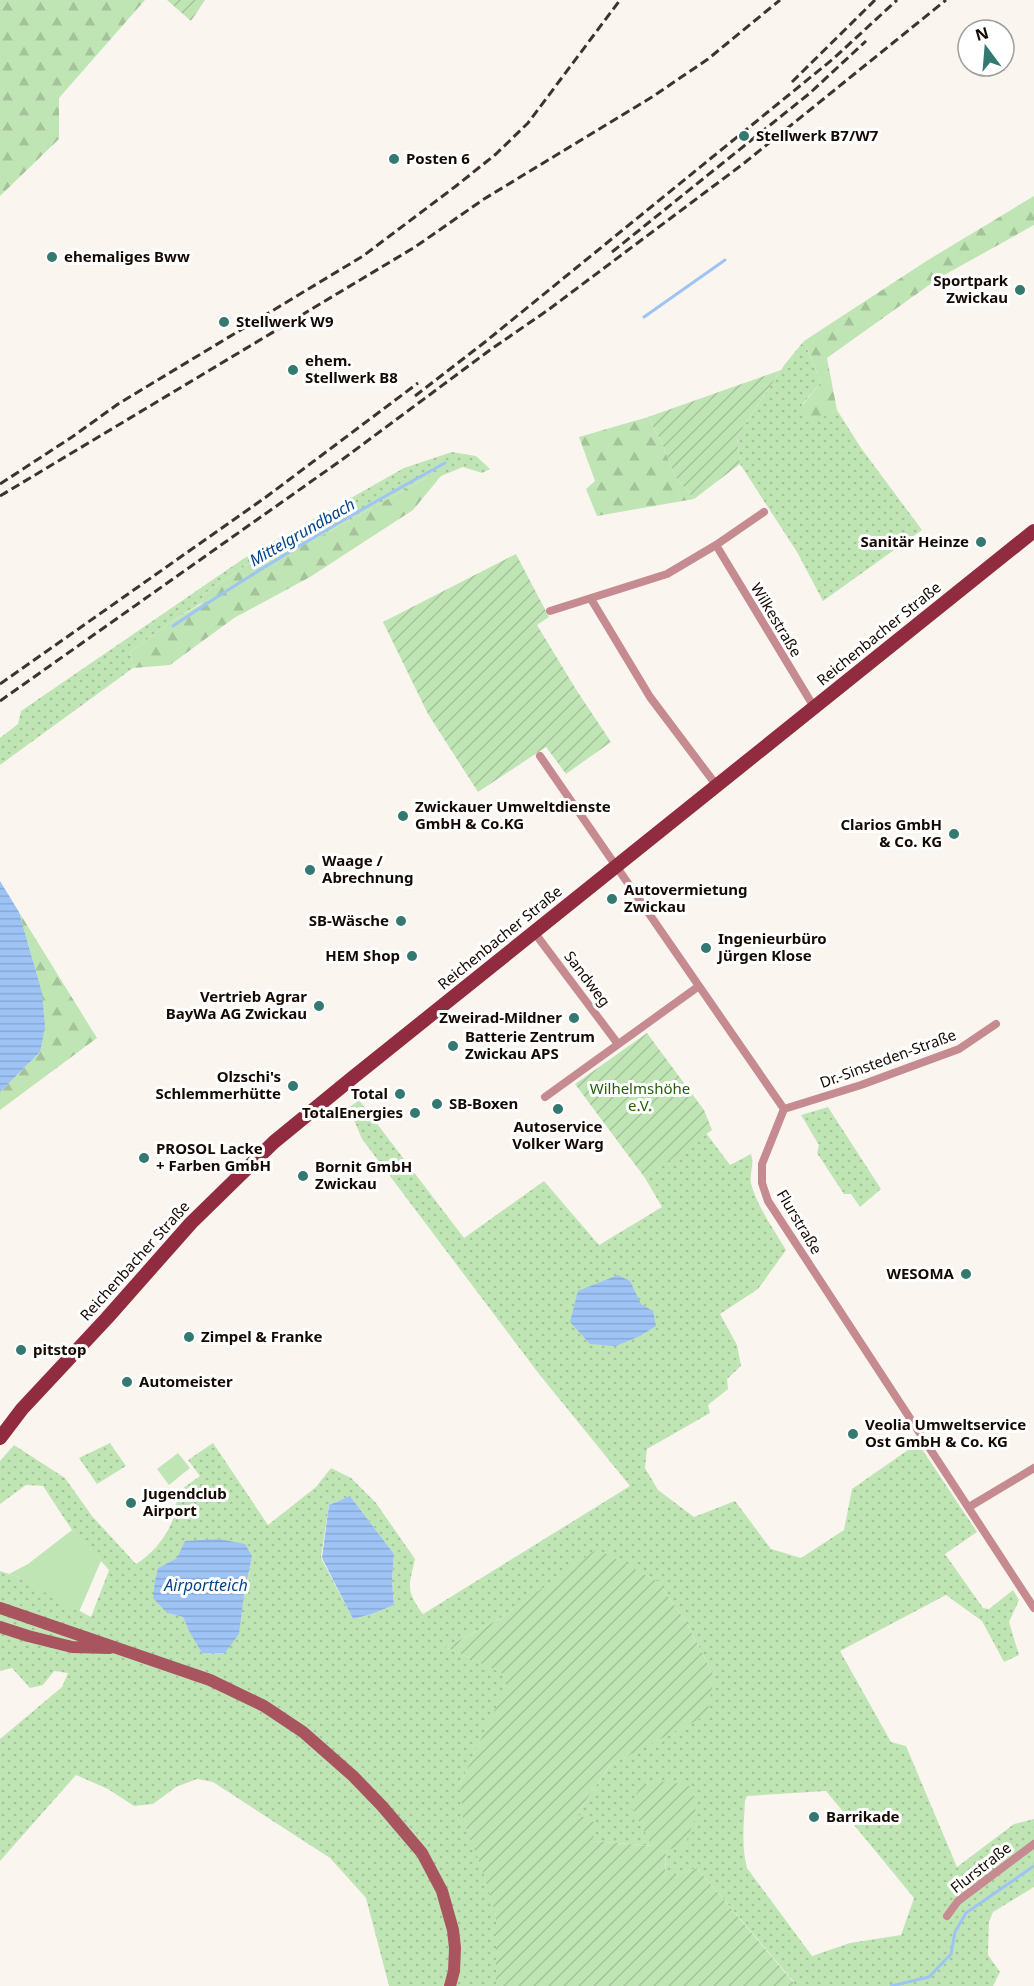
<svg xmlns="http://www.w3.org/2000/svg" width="1034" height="1986" font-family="'Noto Sans',sans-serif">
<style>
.grass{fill:url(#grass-dots);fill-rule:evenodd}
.forest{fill:url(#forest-firs)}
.garden{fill:url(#garden-furrows)}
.pitch{fill:#c0e5b5}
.water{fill:url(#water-rules)}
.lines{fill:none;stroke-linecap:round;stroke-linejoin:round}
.stream{stroke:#9ec4f6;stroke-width:3}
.minor{stroke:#c68b90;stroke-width:8}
.secondary{stroke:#a95560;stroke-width:12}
.primary{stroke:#912b3f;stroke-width:14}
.rail{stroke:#3d342d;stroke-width:3;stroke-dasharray:9 4.5;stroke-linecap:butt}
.poi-dot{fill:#33796f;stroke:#fff;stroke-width:2}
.labels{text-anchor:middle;stroke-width:6;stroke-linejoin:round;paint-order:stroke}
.poi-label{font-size:15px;font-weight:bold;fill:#140a03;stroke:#fff;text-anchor:start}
.street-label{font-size:15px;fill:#140a03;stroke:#fff}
.park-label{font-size:15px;fill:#225f04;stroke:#fff}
.water-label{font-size:16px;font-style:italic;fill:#004389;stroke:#fff}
</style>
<defs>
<pattern id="grass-dots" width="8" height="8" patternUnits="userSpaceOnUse" patternTransform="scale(1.5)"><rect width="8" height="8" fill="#c0e5b5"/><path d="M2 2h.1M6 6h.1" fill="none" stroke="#a4c39a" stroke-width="1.8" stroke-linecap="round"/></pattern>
<pattern id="forest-firs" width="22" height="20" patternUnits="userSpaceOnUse" patternTransform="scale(1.5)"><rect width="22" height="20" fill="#c0e5b5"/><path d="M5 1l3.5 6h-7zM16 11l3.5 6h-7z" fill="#a4c39a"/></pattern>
<pattern id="garden-furrows" width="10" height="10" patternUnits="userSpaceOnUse" patternTransform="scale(1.5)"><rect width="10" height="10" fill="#c0e5b5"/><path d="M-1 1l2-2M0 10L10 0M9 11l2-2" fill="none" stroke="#a4c39a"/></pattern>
<pattern id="water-rules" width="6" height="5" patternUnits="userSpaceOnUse" patternTransform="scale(1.5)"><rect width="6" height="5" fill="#9ec4f6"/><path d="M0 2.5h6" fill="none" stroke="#87a7d1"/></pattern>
</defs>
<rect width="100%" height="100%" fill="#fbf5f0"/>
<path class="grass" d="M804 341 821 382 802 405 811 422 837 410 861 448 922 530 823 601 797 552 740 464 737 436 785 364Z
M452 452 476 456 490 469 482 473 463 467 441 476H430L325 534 254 560 204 594 201 603 168 624 130 652 133 668 0 765V738L18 724 21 711 243 559 404 468Z
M359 1100 464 1238 544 1181 599 1245 662 1207 645 1178 706 1133 730 1165 751 1154C755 1165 748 1176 752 1187 759 1209 774 1230 786 1250L758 1289 720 1314 737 1345 741 1366 727 1379 728 1389 708 1405 710 1413 647 1449 645 1468 658 1490 694 1517 735 1501 771 1549 801 1558 844 1530 852 1489 918 1443 977 1532 945 1554 983 1608 989 1609 1013 1590 1019 1600 1009 1622 1019 1655 1004 1662 982 1621 946 1595 840 1651 891 1742 906 1746 957 1867 1014 1824 1034 1819V1887L993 1912 989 1922 988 1955 1000 1972 993 1986H790L794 1982 697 1868 665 1879 666 1849 631 1806 653 1846 591 1841 577 1814 610 1765 653 1741 714 1676 685 1620 657 1581 597 1550 499 1619 446 1647 511 1677 460 1784 496 1916V1986H389L366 1898 330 1858 213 1782 197 1779 176 1787 153 1804 134 1806 108 1789 76 1775 0 1861V1739L62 1687 68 1673 54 1671 43 1685 30 1688 12 1668 0 1671V1571L18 1577 91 1617 109 1570 72 1530 43 1486 26 1485 0 1504V1461L14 1445 65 1478 92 1516 136 1564C159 1550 180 1520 176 1493L200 1476 188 1460 213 1443 268 1525 316 1487 331 1468 351 1478 376 1503 415 1559C409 1586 405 1590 423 1614L630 1486 539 1374 362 1139 349 1108ZM350 1496 394 1554 392 1581 394 1605 372 1614 353 1619 321 1558 329 1505ZM252 1556 244 1595 189 1631 183 1617 167 1613 158 1568 177 1558ZM826 1791 914 1898 901 1935 850 1943 812 1956 747 1868C741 1846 744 1823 745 1801L747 1796Z
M828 1107 881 1189 860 1207 851 1194H844L817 1153 819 1145 801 1115Z
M110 1443 126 1466 97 1484 79 1458Z"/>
<path class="forest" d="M0 0H145L59 98V139L0 196Z
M1034 196V225L939 278 827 358 837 410 811 423 802 406 821 382 804 341 928 260Z
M648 417 662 443 675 476 694 499 597 516 586 489 595 481 579 437Z
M430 476H441L413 510 310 577 234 618 170 665 133 668 130 652 168 624 201 604 204 594 254 560 325 534Z
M19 912 97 1038 0 1110V1092L40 1052 33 961Z"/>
<path class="garden" d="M167 0H205L191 21Z
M781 370 737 436 740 464 694 499 675 476 662 443 648 417Z
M516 554 549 617 537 625 577 691 611 742 566 774 546 747 478 792 428 714 383 622Z
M647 1033 704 1110 712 1130 645 1178 575 1084Z
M597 1549 657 1581 685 1620 714 1676 707 1715 610 1765 577 1814 598 1824 592 1841 652 1846 631 1806 641 1785 668 1781 693 1787 696 1815 684 1848 666 1849 665 1878 697 1868 794 1983 790 1986H496V1916L484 1875 463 1819 460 1784 510 1677 446 1647 499 1619Z"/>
<path class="pitch" d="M178 1453 190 1468 169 1485 157 1469Z
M72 1530 101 1561 79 1612 18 1577 9 1574 28 1564Z"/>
<path class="water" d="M0 881 19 912 27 940 42 993 45 1027 40 1052 0 1092Z
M618 1275 630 1281 641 1304 653 1311 656 1326 640 1336 616 1346 590 1344 570 1322 578 1291Z
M350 1496 394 1554 392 1581 394 1605 372 1614 353 1619 322 1558 329 1505Z
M219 1539 245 1544 252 1556 244 1595 239 1634 225 1653H202L189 1631 183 1617 167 1613 153 1598 155 1581 158 1568 177 1558 185 1541Z"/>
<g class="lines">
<path class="stream" d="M644 317 725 260
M173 626C260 567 352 514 445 463
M891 1986 929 1977 951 1954 955 1932 966 1913 1034 1866"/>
<path class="minor" d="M716 545 814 707
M591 599 650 697 717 786
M550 611 667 574 716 545 764 512
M540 756 784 1109 762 1164V1183L768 1201 1034 1608
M534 932 618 1044
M545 1097 699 986
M784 1109 861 1085 959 1049 996 1024
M969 1507 1034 1468
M947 1916 958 1901 1034 1844"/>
<path class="secondary" d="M0 1608 210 1680 264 1706 303 1732 353 1776 382 1806 422 1853 442 1891 453 1930 455 1948 454 1971 450 1986
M0 1627 28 1636 72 1647 110 1648"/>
<path class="primary" d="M0 1438 22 1409 107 1318 191 1223 274 1142 351 1079 1034 531"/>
<path class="rail" d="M792 82 875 0
M612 252 810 93 866 41
M415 396 485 342 833 59 897 0
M0 484 72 437 118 404 363 256 456 186 496 154 528 123 620 0
M0 496 415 247 484 199 652 97 708 59 780 0
M0 684 266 497 418 383
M0 701 343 459 490 350 548 310 743 164 946 0"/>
</g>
<g class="poi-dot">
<circle cx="744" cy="136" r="6"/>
<circle cx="394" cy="159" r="6"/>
<circle cx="52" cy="257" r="6"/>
<circle cx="1020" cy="290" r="6"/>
<circle cx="224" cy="322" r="6"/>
<circle cx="293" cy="370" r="6"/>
<circle cx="981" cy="542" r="6"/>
<circle cx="403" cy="816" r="6"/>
<circle cx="954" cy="834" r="6"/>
<circle cx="310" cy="870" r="6"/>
<circle cx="612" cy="899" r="6"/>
<circle cx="401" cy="921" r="6"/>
<circle cx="706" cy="948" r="6"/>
<circle cx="412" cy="956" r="6"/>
<circle cx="319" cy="1006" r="6"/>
<circle cx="574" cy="1018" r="6"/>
<circle cx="453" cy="1046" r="6"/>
<circle cx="293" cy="1086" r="6"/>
<circle cx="400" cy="1094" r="6"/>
<circle cx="437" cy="1104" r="6"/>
<circle cx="558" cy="1109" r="6"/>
<circle cx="415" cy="1113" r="6"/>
<circle cx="144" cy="1158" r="6"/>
<circle cx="303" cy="1176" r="6"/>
<circle cx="966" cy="1274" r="6"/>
<circle cx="189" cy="1337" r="6"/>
<circle cx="21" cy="1350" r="6"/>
<circle cx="127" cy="1382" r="6"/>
<circle cx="853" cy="1434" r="6"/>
<circle cx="131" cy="1503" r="6"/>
<circle cx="814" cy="1817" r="6"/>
</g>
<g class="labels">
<g class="poi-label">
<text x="756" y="141">Stellwerk B7/W7</text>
<text x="406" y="164">Posten 6</text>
<text x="64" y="262">ehemaliges Bww</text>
<text x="1008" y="286" text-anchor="end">Sportpark<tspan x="1008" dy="17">Zwickau</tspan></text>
<text x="236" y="327">Stellwerk W9</text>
<text x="305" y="366">ehem.<tspan x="305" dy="17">Stellwerk B8</tspan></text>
<text x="969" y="547" text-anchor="end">Sanitär Heinze</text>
<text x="415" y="812">Zwickauer Umweltdienste<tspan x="415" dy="17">GmbH &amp; Co.KG</tspan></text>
<text x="942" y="830" text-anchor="end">Clarios GmbH<tspan x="942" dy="17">&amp; Co. KG</tspan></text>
<text x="322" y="866">Waage /<tspan x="322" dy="17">Abrechnung</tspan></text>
<text x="624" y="895">Autovermietung<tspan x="624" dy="17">Zwickau</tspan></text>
<text x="389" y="926" text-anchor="end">SB-Wäsche</text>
<text x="718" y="944">Ingenieurbüro<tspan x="718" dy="17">Jürgen Klose</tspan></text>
<text x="400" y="961" text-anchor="end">HEM Shop</text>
<text x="307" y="1002" text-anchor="end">Vertrieb Agrar<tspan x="307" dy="17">BayWa AG Zwickau</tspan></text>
<text x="562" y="1023" text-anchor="end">Zweirad-Mildner</text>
<text x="465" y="1042">Batterie Zentrum<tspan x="465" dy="17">Zwickau APS</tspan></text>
<text x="281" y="1082" text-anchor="end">Olzschi's<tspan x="281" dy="17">Schlemmerhütte</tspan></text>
<text x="388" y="1099" text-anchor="end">Total</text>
<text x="449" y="1109">SB-Boxen</text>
<text x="403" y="1118" text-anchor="end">TotalEnergies</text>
<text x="558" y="1132" text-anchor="middle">Autoservice<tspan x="558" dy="17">Volker Warg</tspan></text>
<text x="156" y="1154">PROSOL Lacke<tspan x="156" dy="17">+ Farben GmbH</tspan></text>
<text x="315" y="1172">Bornit GmbH<tspan x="315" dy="17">Zwickau</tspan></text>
<text x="954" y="1279" text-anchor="end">WESOMA</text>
<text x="201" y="1342">Zimpel &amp; Franke</text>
<text x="33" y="1355">pitstop</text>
<text x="139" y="1387">Automeister</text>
<text x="865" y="1430">Veolia Umweltservice<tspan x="865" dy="17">Ost GmbH &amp; Co. KG</tspan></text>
<text x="143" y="1499">Jugendclub<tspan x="143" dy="17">Airport</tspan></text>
<text x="826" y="1822">Barrikade</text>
</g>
<g class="street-label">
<text transform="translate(776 620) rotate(59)" y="5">Wilkestraße</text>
<text transform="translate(879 634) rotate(-39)" y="5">Reichenbacher Straße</text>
<text transform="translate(500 938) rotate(-39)" y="5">Reichenbacher Straße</text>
<text transform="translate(587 979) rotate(53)" y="5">Sandweg</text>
<text transform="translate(888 1059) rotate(-20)" y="5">Dr.-Sinsteden-Straße</text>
<text transform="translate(799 1222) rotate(59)" y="5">Flurstraße</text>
<text transform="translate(135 1261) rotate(-48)" y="5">Reichenbacher Straße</text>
<text transform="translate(981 1868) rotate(-38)" y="5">Flurstraße</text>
</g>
<g class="park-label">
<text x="640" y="1094">Wilhelmshöhe<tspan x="640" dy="17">e.V.</tspan></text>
</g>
<g class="water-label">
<text transform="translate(302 532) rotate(-30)" y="6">Mittelgrundbach</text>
<text x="206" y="1591">Airportteich</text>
</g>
</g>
<g transform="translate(986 48) rotate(344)"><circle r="28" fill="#ffffff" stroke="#a19d9a" stroke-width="1.5"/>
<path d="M0-4.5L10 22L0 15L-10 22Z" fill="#33796f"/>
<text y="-9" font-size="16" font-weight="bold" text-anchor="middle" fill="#140a03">N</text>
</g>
</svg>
